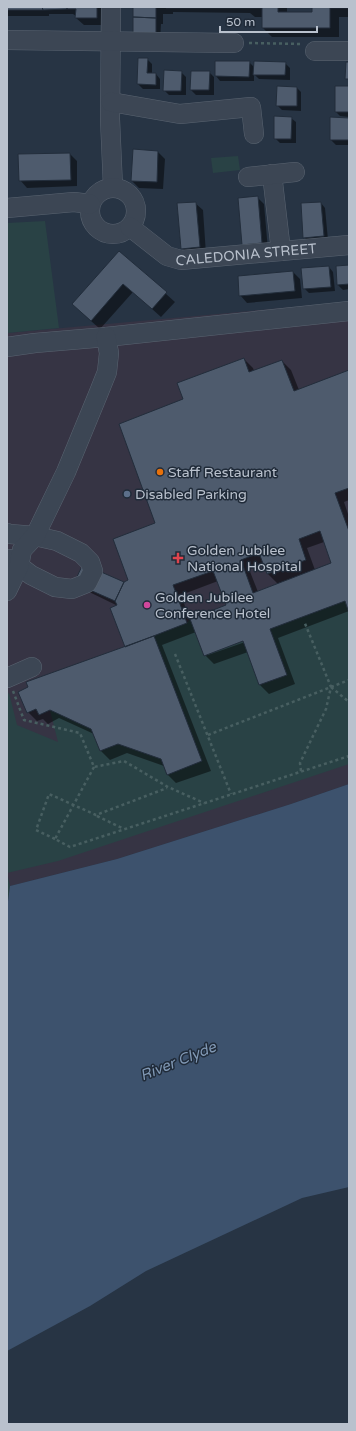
<svg xmlns="http://www.w3.org/2000/svg" width="356" height="1431" font-family="'Varela Round',sans-serif">
<style>
.medical{fill:#363444}
.green{fill:#294245}
.water{fill:#3d526d}
.shadow{fill:#0007;fill-rule:evenodd}
.building{fill:#4e5b6d;stroke:#222d3b;fill-rule:evenodd}
.lines{fill:none;stroke-linecap:round;stroke-linejoin:round}
.minor-casing{stroke:#5a6471;stroke-width:20}
.path{stroke:#485f61;stroke-width:2.5;stroke-dasharray:3 3;stroke-linecap:butt}
.minor{stroke:#3c4654;stroke-width:19}
.food-dot{fill:#e8710a;stroke:#202b39;stroke-width:1.5}
.service-dot{fill:#5c6f8a;stroke:#202b39;stroke-width:1.5}
.health-dot{fill:#e0444e;stroke:#202b39;stroke-width:1.5}
.hotel-dot{fill:#d1479c;stroke:#202b39;stroke-width:1.5}
.labels{text-anchor:middle;stroke-width:3;stroke-linejoin:round;paint-order:stroke}
.street-label{font-size:14px;fill:#b9c1cd;stroke:#202b39}
.poi-label{font-size:14px;fill:#b9c1cd;stroke:#202b39;text-anchor:start}
.water-label{font-size:15px;font-style:italic;fill:#8098b4;stroke:#202b39}
</style>
<rect width="100%" height="100%" fill="#273444"/>
<path class="medical" d="M349 302V784L291 804 117 859 10 886 7 872V333Z"/>
<path class="green" d="M238 156 240 170 213 173 211 158Z
M45 221 59 328 7 333V223Z
M345 601 349 613V764L58 861 7 873 10 886 7 909V694L9 693 17 725 58 742 50 710 91 729 100 751 118 744 161 759 167 775 202 761 154 636 187 623 190 619 204 656 243 641 260 685 287 675 270 629Z"/>
<path class="water" d="M349 784V1187L302 1198 146 1271 90 1306 7 1351V909L10 886 117 859 291 804Z"/>
<path class="shadow" d="M7 7H104V25H84L76 18V16L73 14H49V16H7Z
M134 7H287V13H313V7H349V17H339V37H272L263 28V17H255L250 13 173 12V14H163V24H161L160 41Z
M147 59 152 64V74H156L160 79V89H143L138 84Z
M249 62 255 68 285 63 290 68V80L259 79 254 74V81H220L216 76Z
M181 72 186 77V95H169L164 90Z
M209 72 214 77V95H196L191 90Z
M349 87V117L340 116 336 112Z
M297 88 301 92V111L282 110 277 105Z
M291 118 296 122V143H280L275 138Z
M349 119V145H336L331 140Z
M158 152 165 159 163 189 139 188 132 181Z
M70 154 77 161V186L27 188 20 180Z
M257 197 264 204 268 250 250 252 243 245Z
M195 203 203 210 206 254 189 255 182 248Z
M321 203 325 208 328 240 309 242 304 237Z
M119 252 175 302 161 317 133 292 100 329 82 313Z
M349 266V289L343 290 338 285 337 267Z
M329 267 333 272 335 291 309 293 304 288Z
M293 272 300 279 302 298 247 303 240 295Z
M244 359 253 368 254 371 282 361 291 370 299 390 349 371V500L344 502 349 517V611L278 638 295 684 269 694 260 685 248 652 214 664 205 655 196 632 162 645 211 771 176 783 167 774 164 766 127 753 110 760 101 751 94 734 59 718 48 724 43 719 37 721 28 712 126 647 118 606 83 589 124 583 130 581 157 523 185 400ZM324 542 333 564 315 570 307 548ZM264 564 268 574 278 584 258 592 249 569ZM218 581 227 606 190 620 181 595ZM247 639 248 641 208 655V653Z"/>
<path class="building" d="M7 7H42L43 10H7Z
M42 7H67V9L43 10Z
M67 7H97V18H75L76 9H67Z
M133 7H166H156V18L133 17Z
M166 7H192V8H166Z
M192 7H218V8H192Z
M218 7H245V8H218Z
M245 7H278V12H312V7H349V8H330V28H262V8H245Z
M133 17 156 18V36H133Z
M138 58H148L147 73H156V85L137 84Z
M215 61H250L249 77 215 76Z
M254 61 286 62 285 75H253Z
M346 62H349V79H345Z
M164 70 182 71 181 91H163Z
M191 71H210L209 90H190Z
M277 86 297 87V106H276Z
M335 86H349V112H335Z
M274 116 292 117 291 139H274Z
M330 117 349 118V140H330Z
M133 149 158 151 157 182 131 181Z
M70 153 71 180 19 181 18 154Z
M258 196 262 243 242 245 238 198Z
M196 202 200 247 181 249 177 203Z
M321 202 324 236 303 238 301 203Z
M119 251 167 292 152 309 123 284 91 321 72 304Z
M349 265V284L337 285 336 266Z
M329 266 331 287 303 289 301 268Z
M293 271 295 291 239 296 238 276Z
M244 358 249 372 282 360 294 391 349 370V488L335 493 349 531V613L345 601 270 629 287 675 259 685 243 641 204 656 190 619 226 605 213 571 173 585 187 623 125 647 110 608 117 605 115 601 124 582 128 580 113 539 155 523 119 424 183 399 177 383ZM320 531 331 563 253 593 241 560 259 553 267 574 306 560 299 539Z
M83 564 124 582 115 601 74 583Z
M154 636 202 761 167 775 161 759 118 744 100 751 91 729 50 710 39 715 36 709 27 713 18 692 28 687 26 682Z"/>
<g class="lines">
<defs>
<g id="minor">
<path d="M111 7 110 119 113 187"/>
<path d="M7 40 234 43"/>
<path d="M315 51H349"/>
<path d="M111 102 180 114 251 107 254 134"/>
<path d="M272 174 281 251"/>
<path d="M248 177 295 172"/>
<circle cx="113" cy="211" r="23"/>
<path d="M7 208 74 202 90 204"/>
<path id="s1" d="M130 227 167 256 181 260 349 245"/>
<path d="M7 347 35 343 106 337 349 311"/>
<path d="M7 533 10 534 35 536 57 541 81 553 90 562 93 571 87 583 72 589 55 587 31 575 10 559"/>
<path d="M7 591 19 566 22 550 35 536 66 472 99 392 107 372 109 353 106 337"/>
<path d="M7 678 32 667"/>
</g>
</defs>
<use href="#minor" class="minor-casing"/>
<path class="path" d="M249 43 302 44
M175 654 231 794
M331 687 349 702
M13 691 24 720 80 733 94 767 124 761 168 787 204 803
M208 735 349 680
M94 767 55 839 70 847 349 756
M301 771 300 763 326 709 331 687 304 621
M97 816 124 829
M55 839 36 830 49 794 96 815 167 788"/>
<use href="#minor" class="minor"/>
</g>
<circle class="food-dot" cx="160" cy="472" r="4"/>
<circle class="service-dot" cx="127" cy="494" r="4"/>
<path class="health-dot" d="M176 552h4v4h4v4h-4v4h-4v-4h-4v-4h4z"/>
<circle class="hotel-dot" cx="147" cy="605" r="4"/>
<g class="labels">
<g class="street-label">
<text dy="5" stroke="none"><textPath href="#s1" startOffset="127">CALEDONIA STREET</textPath></text>
</g>
<g class="poi-label">
<text x="168" y="477">Staff Restaurant</text>
<text x="135" y="499">Disabled Parking</text>
<text x="187" y="555">Golden Jubilee<tspan x="187" dy="16">National Hospital</tspan></text>
<text x="155" y="602">Golden Jubilee<tspan x="155" dy="16">Conference Hotel</tspan></text>
</g>
<g class="water-label">
<text transform="translate(178 1061) rotate(-22)" y="5">River Clyde</text>
</g>
</g>
<rect width="356" height="1431" fill="none" stroke="#b9c1cd" stroke-width="16"/>
<path d="M220 26v6h97v-6" fill="none" stroke="#b9c1cd" stroke-width="2"/>
<text x="226" y="26" font-size="12" fill="#b9c1cd" stroke="#202b39" stroke-width="3" paint-order="stroke">50 m</text>
</svg>
